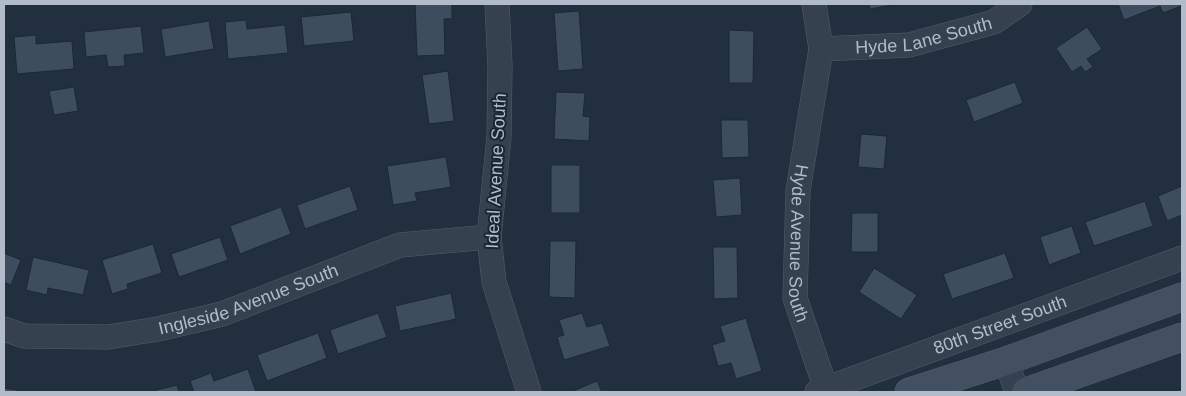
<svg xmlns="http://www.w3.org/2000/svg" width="1186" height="396" font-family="Helvetica,sans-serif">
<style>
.building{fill:#3d4d5e;stroke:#1c2835}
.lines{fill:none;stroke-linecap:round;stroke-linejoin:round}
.minor-casing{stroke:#535e6c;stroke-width:25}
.secondary-casing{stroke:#535e6c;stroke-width:29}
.minor{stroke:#35414e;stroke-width:24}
.secondary{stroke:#435062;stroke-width:28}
.labels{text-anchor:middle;stroke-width:4;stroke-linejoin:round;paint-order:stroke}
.street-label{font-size:18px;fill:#b1bbca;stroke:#1a2633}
</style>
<rect width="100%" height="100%" fill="#212f3e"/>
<path class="building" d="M415 4H452V19H444L445 55 417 56Z
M869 4H898L870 9Z
M1118 4H1180L1181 6 1163 13 1160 6 1124 20Z
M579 11 583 69 558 71 554 13Z
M351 12 354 41 304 46 301 17Z
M246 20 247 29 285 25 288 53 228 59 225 22Z
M209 21 214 49 165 57 161 29Z
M141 26 144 53 124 55 125 66 108 67 106 55 86 57 84 32Z
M1087 27 1102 49 1087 59 1093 67 1085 72 1081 66 1072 72 1056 48Z
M729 30 754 31 753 83H729Z
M36 35V44L72 41 74 69 17 74 14 37Z
M448 71 454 121 429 124 422 75Z
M1015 82 1023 103 974 122 966 100Z
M74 87 78 111 54 115 49 91Z
M556 92 585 93 583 116 590 117 589 141 554 139Z
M721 120H748L749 157 722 158Z
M861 134 887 136 884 169 858 167Z
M446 157 451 187 415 193 417 201 393 205 387 166Z
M551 165H580V213H551Z
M740 178 742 215 716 217 713 180Z
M350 186 358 210 305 229 297 205Z
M1182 186V215L1167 221 1158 196Z
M1145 201 1153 226 1094 246 1085 222Z
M281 207 291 234 240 254 230 226Z
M852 213H878V252H851Z
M1072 226 1081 253 1049 265 1040 237Z
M220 237 228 260 179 277 171 254Z
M550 241H576L575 298 549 297Z
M153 244 162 273 127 284 128 289 112 294 102 260Z
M713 247H737L738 298 714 299Z
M4 253 21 260 11 285 4 282Z
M1005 253 1014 278 952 299 943 274Z
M33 257 89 270 83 295 48 288 47 295 26 290Z
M874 268 917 295 901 319 859 292Z
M451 293 456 319 400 331 395 306Z
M378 313 387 337 338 354 330 330Z
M582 313 587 327 602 323 610 346 564 360 557 337 564 335 559 320Z
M746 318 762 371 736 379 731 363 718 366 712 345 725 341 720 326Z
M318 333 327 358 267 381 257 355Z
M248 369 256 392H194L190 381 211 373 214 381Z
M597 381 602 392H573V391Z
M177 385 179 392H149Z
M4 388 29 392H4Z"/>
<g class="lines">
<defs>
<g id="minor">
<path d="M497 4 500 66 499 137 489 237 494 282 529 392"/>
<path id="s1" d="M814 4 821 49 798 191 795 298 827 392"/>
<path id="s2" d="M821 49 909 45 994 22 1020 4"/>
<path id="s3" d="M4 329 24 336 108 337 158 329 222 314 400 245 489 237"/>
<path d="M1006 361 1017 392"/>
<path id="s4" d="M817 392 1182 258"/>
</g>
<path id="secondary" d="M909 392 1006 361 1182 297
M1026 392 1182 337"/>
</defs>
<use href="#minor" class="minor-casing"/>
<use href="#secondary" class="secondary-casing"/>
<use href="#minor" class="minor"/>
<use href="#secondary" class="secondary"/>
</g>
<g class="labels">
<g class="street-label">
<text dy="6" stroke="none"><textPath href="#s2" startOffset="104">Hyde Lane South</textPath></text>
<text transform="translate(496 171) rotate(-87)" y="6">Ideal Avenue South</text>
<text dy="6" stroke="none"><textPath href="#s1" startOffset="242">Hyde Avenue South</textPath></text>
<text dy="6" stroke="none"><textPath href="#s3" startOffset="251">Ingleside Avenue South</textPath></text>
<text dy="6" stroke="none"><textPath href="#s4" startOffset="195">80th Street South</textPath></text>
</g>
</g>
<rect width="1186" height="396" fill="none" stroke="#b1bbca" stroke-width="10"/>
</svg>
